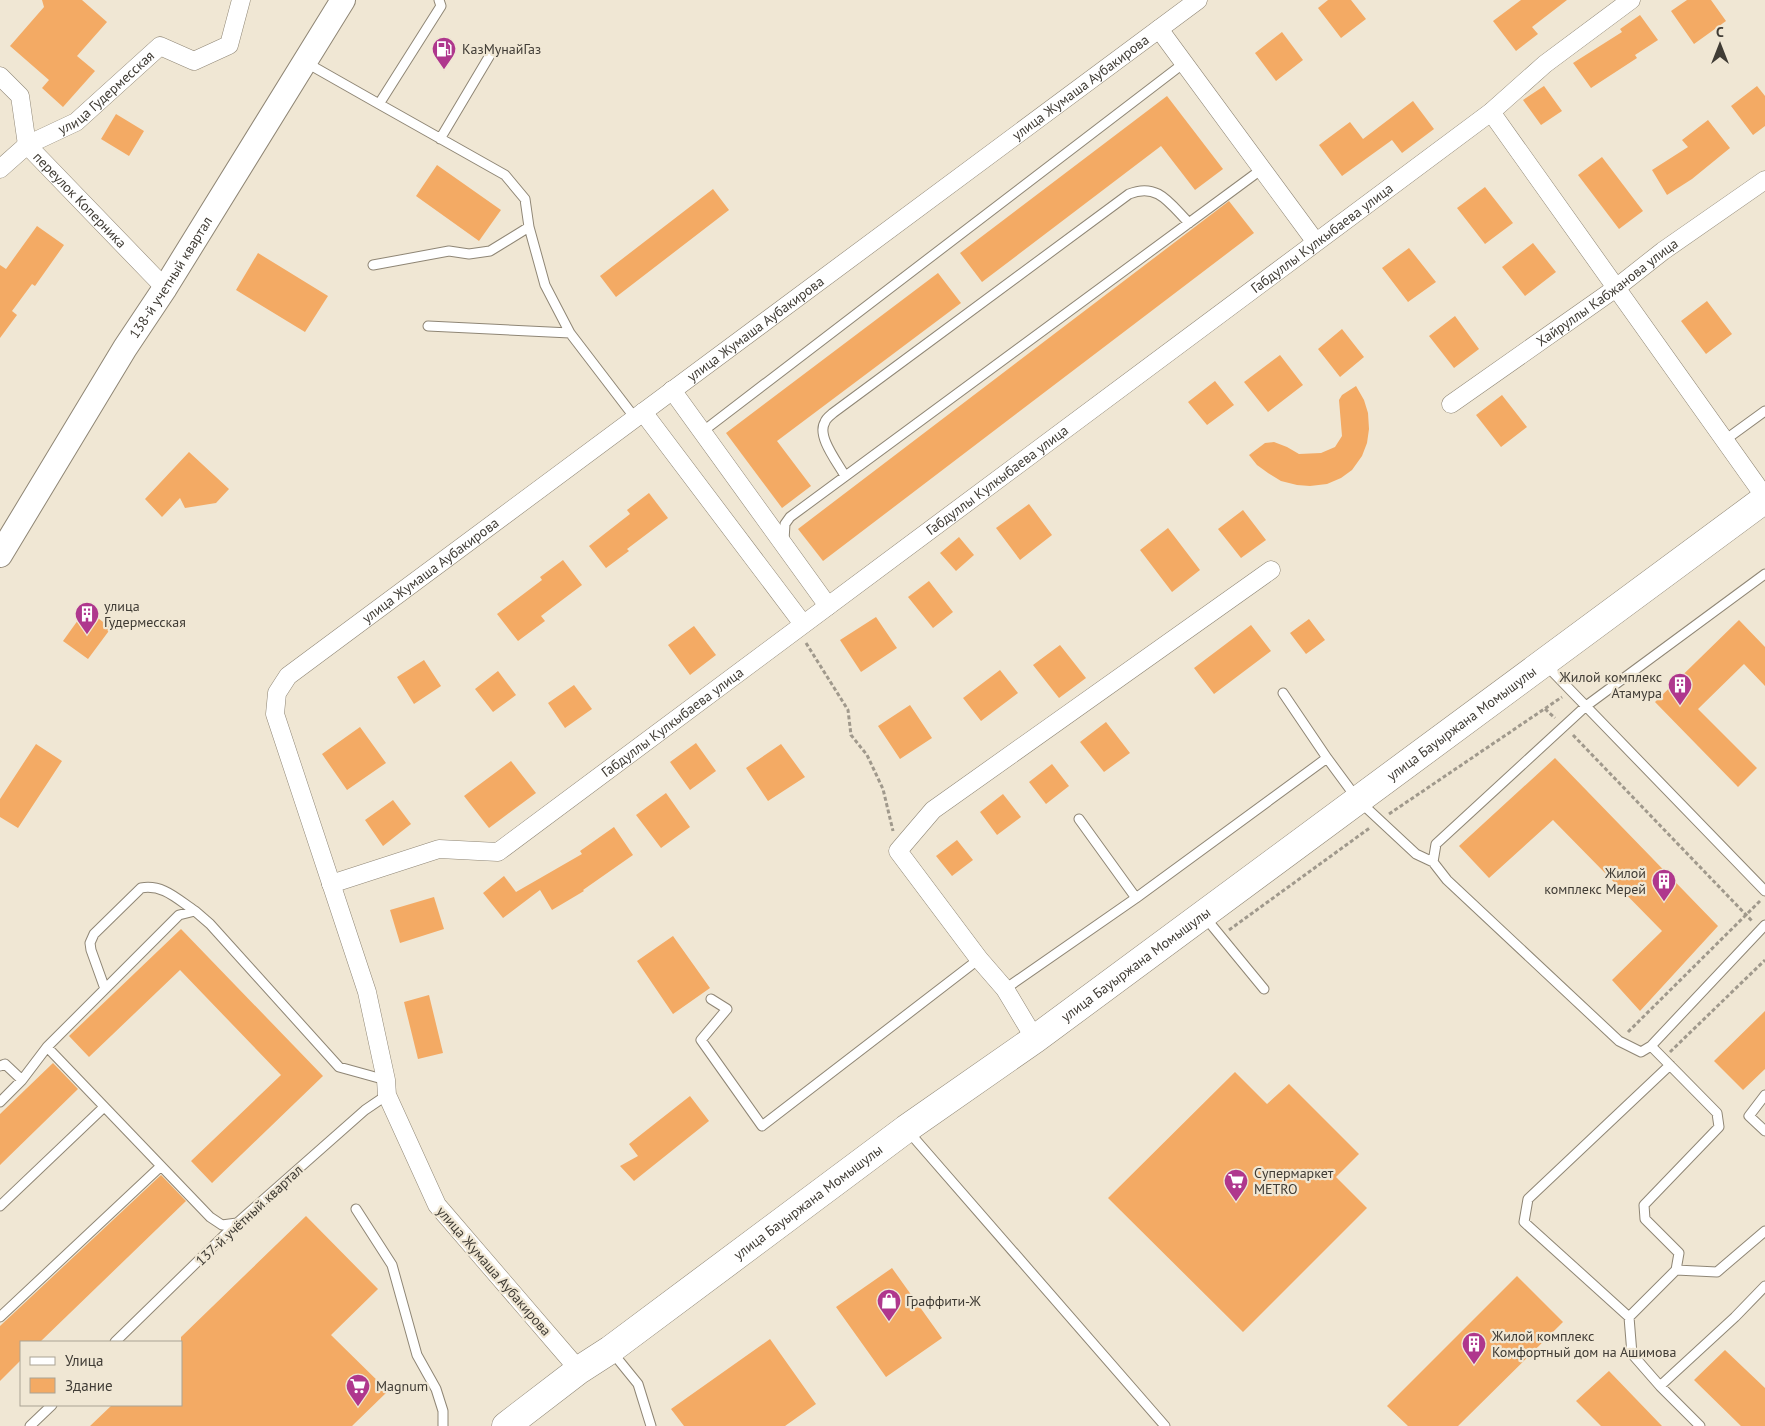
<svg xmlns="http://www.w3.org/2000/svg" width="1765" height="1426" font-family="'PT Sans',sans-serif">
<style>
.building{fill:#f3aa64}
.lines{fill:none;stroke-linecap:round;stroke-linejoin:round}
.lane-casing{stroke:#8f8675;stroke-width:11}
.street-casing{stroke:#8f8675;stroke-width:19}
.secondary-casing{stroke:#8f8675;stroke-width:26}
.primary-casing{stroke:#8f8675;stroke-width:29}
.path{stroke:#a0998c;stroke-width:3;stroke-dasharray:4 2.5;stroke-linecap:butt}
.lane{stroke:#fff;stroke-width:9}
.street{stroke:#fff;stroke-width:18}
.secondary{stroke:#fff;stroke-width:24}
.primary{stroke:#fff;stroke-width:28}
.labels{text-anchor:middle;stroke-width:4.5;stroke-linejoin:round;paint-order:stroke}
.poi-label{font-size:14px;fill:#403c35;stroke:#f0e7d4;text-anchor:start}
.street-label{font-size:14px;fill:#403c35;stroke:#f0e7d4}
</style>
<rect width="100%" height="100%" fill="#f0e7d4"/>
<path class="building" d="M42 0H82L107 22 77 56 95 71 63 107 42 88 49 80 10 46 44 7Z
M1328 0H1351L1366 19 1341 38 1318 8Z
M1521 0H1567L1532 27 1538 34 1516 51 1493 21Z
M1687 0H1711L1726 21 1694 44 1671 11Z
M1640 15 1658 40 1635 55 1637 58 1591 88 1573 63 1622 32 1620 29Z
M1282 32 1303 60 1276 81 1255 53Z
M1544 86 1562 111 1541 125 1523 100Z
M1757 86 1765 96V126L1753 135 1731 106Z
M1167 96 1223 169 1195 190 1161 146 982 282 960 253Z
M1413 101 1434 129 1402 153 1392 140 1342 176 1319 145 1350 122 1363 139Z
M116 114 144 131 129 156 101 139Z
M1708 120 1730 148 1692 179 1667 195 1652 170 1688 147 1682 140Z
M1602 157 1643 211 1619 229 1578 175Z
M437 165 501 210 479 241 416 196Z
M1485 187 1513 223 1485 244 1457 208Z
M713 189 729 210 616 297 600 276Z
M1229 201 1254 233 823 561 798 529Z
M37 226 64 245 35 286 32 284 12 311 17 315 0 338V265L6 269Z
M1533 243 1556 272 1525 296 1502 267Z
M1409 248 1436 282 1408 302 1382 268Z
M258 253 328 296 305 332 236 290Z
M938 273 961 303 777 441 811 486 782 508 726 433Z
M1707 301 1732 334 1706 354 1681 321Z
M1455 316 1479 349 1454 368 1429 336Z
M1342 329 1364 357 1340 377 1318 349Z
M1280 355 1303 385 1268 412 1244 382Z
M1215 381 1234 405 1207 425 1188 402Z
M1356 386 1364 400 1368 413 1369 429 1367 443 1362 456 1352 470 1341 478 1327 484 1310 486 1297 485 1281 481 1268 473 1257 465 1249 455 1265 443 1274 442 1287 447 1299 454 1321 453 1335 447 1342 436 1339 400 1342 395Z
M1502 395 1527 427 1501 447 1476 415Z
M189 452 229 489 216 503 185 508 180 498 162 517 145 499Z
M649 493 668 518 627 549 629 551 606 568 589 546 630 514 627 510Z
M1029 504 1052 535 1020 560 996 528Z
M1243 510 1266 540 1241 558 1218 529Z
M1168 528 1200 570 1172 592 1140 550Z
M959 537 974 555 956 571 940 553Z
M563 560 582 585 541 616 545 621 518 641 497 614 542 580 540 577Z
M929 581 953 612 933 628 908 597Z
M86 609 111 628 88 659 63 641Z
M876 617 897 648 861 672 840 640Z
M1309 619 1325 640 1306 654 1290 633Z
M1739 620 1765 647V686L1744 664 1698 709 1757 768 1738 787 1655 702Z
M1251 625 1271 651 1214 694 1194 668Z
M694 626 716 655 690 675 668 645Z
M1060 645 1086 678 1059 698 1033 665Z
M424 660 441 686 414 704 397 677Z
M1000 670 1018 693 981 721 963 698Z
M498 671 516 695 493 712 475 689Z
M574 685 592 709 565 728 548 703Z
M910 705 932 738 900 759 878 726Z
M1106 722 1130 753 1104 772 1080 742Z
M360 727 386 763 347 790 322 754Z
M696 743 716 771 690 790 670 762Z
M36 744 62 761 18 828 0 817V799Z
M781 744 805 777 768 801 746 768Z
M1555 758 1718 926 1640 1011 1612 980 1662 931 1553 820 1489 878 1459 846Z
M511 761 536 793 489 828 464 796Z
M1052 764 1069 786 1046 804 1029 782Z
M666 793 690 827 661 848 636 815Z
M1003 794 1021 817 997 835 980 812Z
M393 800 411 824 383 846 365 820Z
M614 827 633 855 583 890 584 891 552 910 540 890 503 918 483 893 504 876 516 892 582 854 580 851Z
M957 840 973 860 952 876 936 856Z
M434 897 444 929 400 943 390 910Z
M181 929 323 1076 212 1183 191 1161 281 1075 180 970 89 1057 69 1036Z
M673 936 710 988 673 1014 637 961Z
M429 995 443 1053 418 1059 404 1002Z
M1765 1011V1069L1743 1090 1714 1061Z
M53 1063 78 1089 0 1165V1114Z
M1235 1072 1267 1104 1289 1084 1359 1154 1336 1177 1367 1208 1243 1332 1108 1198Z
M690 1096 709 1121 634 1181 620 1166 638 1156 629 1144Z
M161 1175 186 1201 40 1342H21V1360L0 1381V1326Z
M306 1216 378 1289 331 1335 388 1391 352 1426H90L112 1405H181V1337Z
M892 1268 942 1338 886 1377 836 1307Z
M1517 1276 1563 1322 1458 1426H1408L1387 1406Z
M770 1339 816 1404 785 1426H684L671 1409Z
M1725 1350 1765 1388V1426H1741L1694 1380Z
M1609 1371 1662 1426H1601L1576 1401Z"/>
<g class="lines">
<defs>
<path id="lane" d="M305 62 379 104 441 6 439 0
M379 104 505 175 525 199 529 227 545 285 570 333 635 418
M440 139 493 50
M373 265 449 251 469 254 490 251 529 227
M428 326 570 333
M702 432 1184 63
M1725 440 1765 411
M845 476C838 463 816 436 825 422 826 418 831 415 833 413L1129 194C1158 182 1170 204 1189 223
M784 540 785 524 790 517 1262 169
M1765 574 1586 706 1436 844 1433 862 1447 880 1619 1041 1641 1052 1651 1046 1765 925
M1546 665 1765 891
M1283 693 1327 758 1358 800 1416 854 1433 862
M1079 819 1136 898
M1204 916 1264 989
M105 989 91 950 90 943 94 934 141 888C163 884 177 899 195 911
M1005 989 1136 898 1327 758
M711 999 727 1009 701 1040 762 1126 979 959
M47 1047 210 1217 222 1225 237 1223
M1670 1065 1528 1199 1524 1222 1629 1317 1632 1354 1660 1386 1700 1426
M0 1066 5 1064 22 1080
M1765 1095 1749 1116 1765 1131
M0 1102 22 1080 47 1047 179 915 195 911 210 924 339 1067 386 1080
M908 1131 1165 1426
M0 1206 104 1107
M356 1209 392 1265 417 1355 436 1389 443 1411V1426
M1676 1270 1717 1272 1765 1231
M0 1317 161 1166
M1629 1317 1676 1270 1679 1253 1645 1219 1644 1205 1719 1127 1717 1113 1651 1046
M115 1342 237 1223 365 1110 387 1095
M612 1352 638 1384 651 1426
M1660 1386 1735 1317 1765 1286
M30 1426 52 1405"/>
<g id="street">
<path d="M1159 29 1315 241"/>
<path id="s1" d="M0 76 20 96 27 145 165 288"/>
<path d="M1491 112 1765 497"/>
<path id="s2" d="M0 169 27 145 76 122 160 46 194 61 229 45 241 0"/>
<path d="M672 390 828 606"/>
<path id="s3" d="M1451 404 1616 288 1663 251 1765 180"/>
<path d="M643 412 803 624"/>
<path id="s4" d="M331 884 439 849 498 852 1491 112 1545 64 1631 0"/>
<path d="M1035 1039 1005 989 979 959 898 851 933 810 1271 570"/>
<path id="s5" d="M579 1370 437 1205 387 1095 386 1080 367 992 275 714 277 693 288 676 1198 0"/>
</g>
<g id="secondary">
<path id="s6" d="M0 555 125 348 165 288 343 0"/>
</g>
<g id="primary">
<path id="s7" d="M506 1426 579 1370 610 1350 906 1129 1035 1039 1765 499"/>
</g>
</defs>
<use href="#lane" class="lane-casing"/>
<use href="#street" class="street-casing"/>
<use href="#secondary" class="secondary-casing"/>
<use href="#primary" class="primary-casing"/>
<path class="path" d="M806 643 848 710 851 735 867 755 883 789 893 831
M1545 709 1555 718
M1573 735 1752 921
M1389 814 1562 697
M1229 930 1371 827
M1628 1032 1760 901
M1670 1052 1765 960"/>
<use href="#lane" class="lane"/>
<use href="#street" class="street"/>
<use href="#secondary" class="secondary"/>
<use href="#primary" class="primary"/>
</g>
<defs>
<symbol id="fuel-pin" viewBox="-11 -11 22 30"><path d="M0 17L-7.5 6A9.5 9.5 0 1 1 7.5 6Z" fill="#af378d" stroke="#f0e7d4"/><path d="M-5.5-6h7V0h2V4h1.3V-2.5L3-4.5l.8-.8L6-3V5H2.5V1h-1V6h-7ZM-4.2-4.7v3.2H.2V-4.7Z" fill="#fff"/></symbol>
<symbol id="building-pin" viewBox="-11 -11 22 30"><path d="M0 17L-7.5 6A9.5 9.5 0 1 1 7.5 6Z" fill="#af378d" stroke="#f0e7d4"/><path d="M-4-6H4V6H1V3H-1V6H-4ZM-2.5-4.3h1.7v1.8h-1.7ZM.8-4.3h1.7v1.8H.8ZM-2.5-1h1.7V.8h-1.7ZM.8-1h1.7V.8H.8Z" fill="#fff"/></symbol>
<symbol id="supermarket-pin" viewBox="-11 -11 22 30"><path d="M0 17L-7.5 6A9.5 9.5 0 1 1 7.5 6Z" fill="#af378d" stroke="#f0e7d4"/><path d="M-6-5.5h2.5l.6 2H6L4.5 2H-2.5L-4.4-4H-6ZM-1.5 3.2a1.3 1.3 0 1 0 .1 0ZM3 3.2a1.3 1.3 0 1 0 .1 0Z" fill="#fff"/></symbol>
<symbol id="shop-pin" viewBox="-11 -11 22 30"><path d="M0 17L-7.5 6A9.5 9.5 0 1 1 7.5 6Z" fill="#af378d" stroke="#f0e7d4"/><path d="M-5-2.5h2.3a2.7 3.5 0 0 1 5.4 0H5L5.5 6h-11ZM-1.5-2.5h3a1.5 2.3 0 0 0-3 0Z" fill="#fff"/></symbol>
</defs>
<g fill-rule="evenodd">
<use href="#fuel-pin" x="430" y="35" width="28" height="38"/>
<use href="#building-pin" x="73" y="600" width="28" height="38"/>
<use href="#building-pin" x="1666" y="671" width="28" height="38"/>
<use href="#building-pin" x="1650" y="867" width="28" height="38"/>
<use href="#supermarket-pin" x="1222" y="1167" width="28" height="38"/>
<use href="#shop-pin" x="875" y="1287" width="28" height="38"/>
<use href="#building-pin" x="1460" y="1330" width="28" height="38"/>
<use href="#supermarket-pin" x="344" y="1372" width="28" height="38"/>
</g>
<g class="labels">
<g class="poi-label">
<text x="462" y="54">КазМунайГаз</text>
<text x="104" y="611">улица<tspan x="104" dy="16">Гудермесская</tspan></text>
<text x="1662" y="682" text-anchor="end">Жилой комплекс<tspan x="1662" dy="16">Атамура</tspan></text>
<text x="1646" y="878" text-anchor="end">Жилой<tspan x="1646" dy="16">комплекс Мерей</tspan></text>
<text x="1254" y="1178">Супермаркет<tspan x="1254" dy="16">METRO</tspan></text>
<text x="906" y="1306">Граффити-Ж</text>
<text x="1492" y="1341">Жилой комплекс<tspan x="1492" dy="16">Комфортный дом на Ашимова</tspan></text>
<text x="376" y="1391">Magnum</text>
</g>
<g class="street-label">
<text dy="5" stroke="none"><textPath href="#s5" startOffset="1765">улица Жумаша Аубакирова</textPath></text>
<text dy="5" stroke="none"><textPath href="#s2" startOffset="132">улица Гудермесская</textPath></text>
<text dy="5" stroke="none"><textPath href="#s1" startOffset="154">переулок Коперника</textPath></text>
<text dy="5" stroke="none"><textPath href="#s4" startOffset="1200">Габдуллы Кулкыбаева улица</textPath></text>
<text dy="5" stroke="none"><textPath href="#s6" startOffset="326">138-й учетный квартал</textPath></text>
<text dy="5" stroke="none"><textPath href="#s3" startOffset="192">Хайруллы Кабжанова улица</textPath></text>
<text dy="5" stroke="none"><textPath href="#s5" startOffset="1360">улица Жумаша Аубакирова</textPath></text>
<text dy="5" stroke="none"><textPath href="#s4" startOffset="795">Габдуллы Кулкыбаева улица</textPath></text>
<text dy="5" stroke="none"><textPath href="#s5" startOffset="955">улица Жумаша Аубакирова</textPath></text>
<text dy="5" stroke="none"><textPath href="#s4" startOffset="390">Габдуллы Кулкыбаева улица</textPath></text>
<text dy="5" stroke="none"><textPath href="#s7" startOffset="1186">улица Бауыржана Момышулы</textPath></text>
<text dy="5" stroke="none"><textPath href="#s7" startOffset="781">улица Бауыржана Момышулы</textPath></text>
<text dy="5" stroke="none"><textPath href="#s7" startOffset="376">улица Бауыржана Момышулы</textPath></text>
<text transform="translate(249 1215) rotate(-43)" y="5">137-й учётный квартал</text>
<text transform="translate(494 1271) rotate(49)" y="5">улица Жумаша Аубакирова</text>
</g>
</g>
<rect x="20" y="1341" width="162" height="65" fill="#f0e7d4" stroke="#aaa394"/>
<rect x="30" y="1357" width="25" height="8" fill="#ffffff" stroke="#aaa394"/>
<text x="65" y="1366" font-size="15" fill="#403c35">Улица</text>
<rect x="30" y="1378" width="25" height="15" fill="#f3aa64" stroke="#aaa394"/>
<text x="65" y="1391" font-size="15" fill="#403c35">Здание</text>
<g transform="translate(1720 45)" stroke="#f0e7d4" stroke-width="4" paint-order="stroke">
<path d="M0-4L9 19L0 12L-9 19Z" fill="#403c35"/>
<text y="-8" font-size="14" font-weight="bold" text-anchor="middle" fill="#403c35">С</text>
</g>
</svg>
